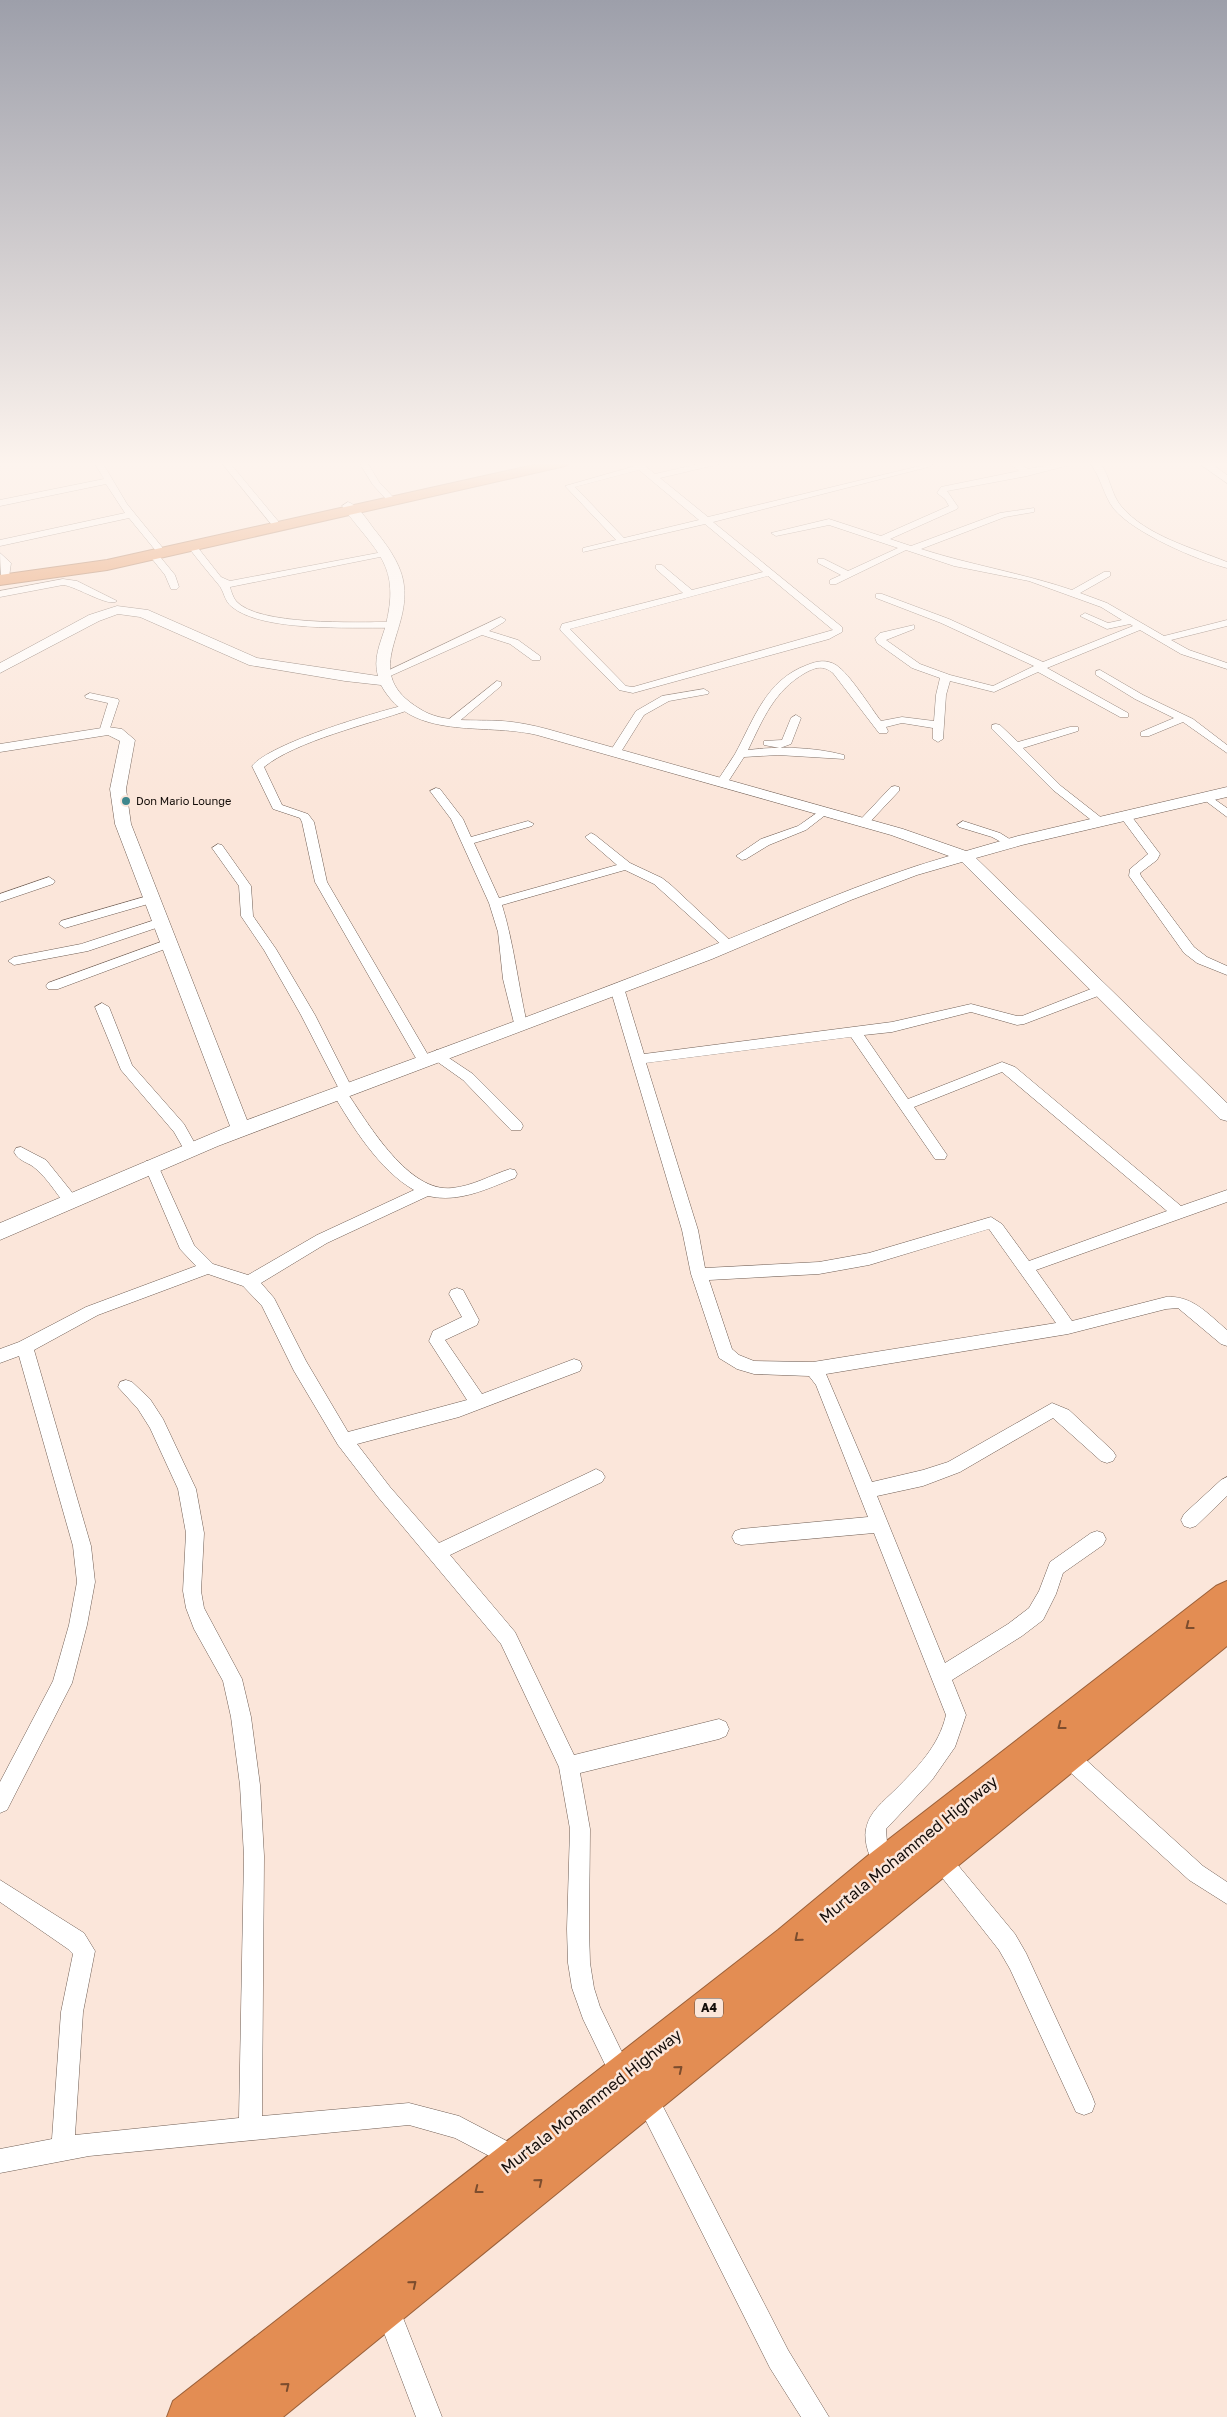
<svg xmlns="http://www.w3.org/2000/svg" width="1227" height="2417" font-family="'Golos Text',sans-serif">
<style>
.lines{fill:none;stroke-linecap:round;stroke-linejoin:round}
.street-casing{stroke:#705e54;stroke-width:1}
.secondary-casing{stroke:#705e54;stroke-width:1}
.highway-casing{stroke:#9b6039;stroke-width:2}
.street{fill:#fff;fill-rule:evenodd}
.secondary{fill:#fff;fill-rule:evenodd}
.highway{fill:#e38d53;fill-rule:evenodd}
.oneway{stroke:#7c4d2e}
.poi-dot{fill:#3f878d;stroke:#fbe6da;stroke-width:2}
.labels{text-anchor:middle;stroke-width:5;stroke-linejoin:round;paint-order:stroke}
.far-poi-label{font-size:11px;fill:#140d09;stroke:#fbe6da;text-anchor:start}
.shield{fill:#fbe6da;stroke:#594e48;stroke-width:1}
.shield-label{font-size:12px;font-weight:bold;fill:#140d09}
.near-street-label{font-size:16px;fill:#140d09;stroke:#fbe6da}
</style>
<rect width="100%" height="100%" fill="#fbe6da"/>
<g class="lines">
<defs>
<path id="street" d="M0 462H12L0 466Z
M94 462H102L127 504 162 547V551H156L129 518 0 546V540L125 513 106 484 0 506V500L104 479Z
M221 462H229L278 521V525H272Z
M359 462H367L379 482 393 497 392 499H386L373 485Z
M631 462H640L655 474 707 462H720L719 464 660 478 708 517 899 471 924 465V462H932V466L713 522 842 627V632L829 639 633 693 619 690 561 631 560 629 562 624 683 593 656 569V565H662L692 590 763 572 705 524 583 552V548L616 540 565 486 635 466ZM639 470 699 520 624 538 575 487ZM768 576 833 630 633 687 626 686 570 629Z
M1008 462H1017L1028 469 1066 462H1081L1027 476 947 491 958 507 957 509 890 539 911 546 1000 513 1034 508V512L1005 517 921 549C971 565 1022 573 1072 590L1104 572H1110V576L1080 593 1107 603 1164 636 1227 620V626L1171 640 1189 650 1227 663V669L1181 654 1140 630 1047 668 1128 713V717H1120L1038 672 994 692 950 681 946 695 943 739 938 742 933 739V728L902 723 886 727 888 731 887 733H879L833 673C823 665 816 667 805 673 774 691 763 719 748 750 778 746 814 747 844 755V759L778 755 744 757 726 785H718L716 783C722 773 729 764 735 754 754 719 766 680 807 665 817 661 826 659 836 665 850 674 870 707 881 721L902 717 934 721 936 695 940 678 912 668 877 643 875 638 880 633 914 625V629L886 640 920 664 950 675 993 686 1034 666 941 623 876 598V594H882L949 619 1043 662 1133 626 1130 624 1107 629 1080 616 1085 613 1108 623 1122 620 1101 607 1029 581 954 566 906 550 836 584H830V580L841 575 818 563V559H824L848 571 898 548 829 525 776 536 771 533 829 519 881 536 949 506 945 499 937 493 941 487 1019 471Z
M1089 462H1098L1101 464C1110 477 1111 494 1121 506 1146 536 1193 548 1227 562V568C1197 560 1134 533 1114 509 1103 495 1101 476 1089 462Z
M189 544H195L221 577 230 581 388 551 390 553 385 556 230 587C231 591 233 597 236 601 258 626 357 622 390 622L395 625 390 628C349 627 263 632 232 607 224 601 224 590 218 584 208 572 198 560 189 548Z
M0 553 11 563 9 577 1 575Z
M151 553H157L175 575 179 587 177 589H171L165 575 149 555Z
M63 579 77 581 117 601C109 608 76 586 63 585L0 597V591Z
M501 617 506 620 504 622 489 631 518 640 540 656V660H532L510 644 482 635 388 677H380L379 675Z
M1100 670 1143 695 1193 719 1227 745V753L1183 722 1149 736H1141V732L1174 718 1135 699 1096 675V671Z
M497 681 501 682V686L456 724H448V720Z
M704 689 709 692 708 694 669 701 644 715 619 755H611L609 753 636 711 662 696Z
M90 693 118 699 119 701 108 734H100L99 732 108 703 86 698 85 696Z
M405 705 409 706V710C369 724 296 741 264 767L282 805 308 814 314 822 327 882 431 1060 424 1065 417 1060 315 882 302 822 300 818 273 809 252 766C271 743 373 713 405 705Z
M796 715 801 718 791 744 780 748 764 745V741L782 740 791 718Z
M996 724 1000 725 1018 742 1070 727H1078V731L1023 748 1061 786 1103 819 1105 821 1103 823H1095L1053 790 992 729V725Z
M895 786 899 787V791L868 824H860L858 822 860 820 891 787Z
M436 788 440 789 463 819 471 837 528 821 534 824 532 826 474 843 499 898 617 865 587 839 585 837 591 833 595 835 630 863 662 878 671 885 735 945 733 948H725L654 884 625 870 502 905C514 944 518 984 527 1024L520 1029 515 1027 503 979 498 932 489 903 451 819 430 791Z
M1207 794 1227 808V817L1203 799 1201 797Z
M824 808 828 809V813L806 830 769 845 746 859 742 860 736 856 761 839 798 826Z
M1125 812 1129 813 1160 854 1157 860 1140 873 1141 876 1194 947 1207 957 1227 966V975L1197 963 1184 953 1129 876 1130 869 1148 854 1119 815Z
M963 821 1000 833 1016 843 1010 847 992 837 959 827 957 825Z
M218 844 222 845 251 886 253 916 276 949 315 1015 353 1090 348 1094C369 1125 409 1193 452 1188 473 1186 491 1175 510 1169L515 1170 517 1174 515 1178C486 1189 460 1203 428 1196L327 1243 261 1283 274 1298 306 1361 348 1432 467 1400 429 1341 433 1331 462 1317 449 1294 451 1290 457 1288 463 1290 479 1320 477 1325 445 1340 482 1394 574 1359 580 1361 582 1366 580 1371 459 1417 357 1444 390 1487 439 1543 590 1472 596 1469 602 1472 605 1477 602 1482 450 1555 515 1632 574 1755 719 1719 726 1722 729 1729 726 1736 719 1739 580 1773 590 1829 589 1929 590 1963 594 1988 600 2007 633 2075 630 2083 622 2086 614 2083 583 2019 572 1988 568 1963 567 1929 570 1829 559 1767 501 1644 378 1497 338 1445 294 1371 262 1306 243 1286 208 1274 98 1315 34 1350 91 1546 95 1582 87 1625 72 1683 7 1810 0 1813V1782L53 1681 69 1625 77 1582 73 1546 19 1356 0 1363V1349L19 1342 86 1307 196 1266 180 1249 144 1165 146 1161H156L194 1245 213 1264 248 1275 317 1235 414 1190C379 1170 352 1126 332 1092L338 1087 301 1015 264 950 241 916 239 886 212 848Z
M49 877 55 881 53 884 0 902V894Z
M151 895 157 899 155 902 65 928 59 924 61 921Z
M161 918 165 919 167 922 165 925 88 951 14 965 8 961 14 957 81 944Z
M169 939 173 940 175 943 173 946 58 989H48L46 986 48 983Z
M617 984 624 988 644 1054 892 1022 971 1004 1017 1016H1022L1096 987H1106L1108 990 1106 993 1024 1024 1017 1025 971 1012 892 1032 864 1035 908 1099 997 1064 1002 1062 1015 1067 1181 1206 1227 1190V1202L1036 1270 1072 1321 1166 1297C1192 1295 1208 1314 1227 1330V1346L1221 1344 1178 1308 1166 1309 1068 1334 826 1374 872 1482 923 1470 948 1462 1052 1403 1069 1410 1113 1451 1116 1456 1113 1461 1107 1463 1101 1461 1053 1418 960 1472 923 1486 877 1496 945 1663 1008 1624 1029 1608 1039 1591 1050 1562 1091 1533 1097 1531 1103 1533 1106 1539 1103 1545 1063 1573 1056 1594 1043 1620 1022 1636 952 1680 966 1715 955 1747 932 1780 886 1829 887 1843 894 1866 891 1873 884 1876 877 1873C871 1860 863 1843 866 1829 869 1812 884 1801 895 1790 917 1768 939 1746 946 1715L874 1533 741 1545 735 1543 732 1537 735 1531 741 1529 868 1517 816 1385 809 1376 754 1374 737 1369 719 1358 691 1274 682 1230 610 988ZM851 1037 935 1159H945L947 1155 914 1107 1002 1072 1167 1211 1029 1261 1002 1224 991 1217 869 1253 819 1262 705 1268 698 1230 646 1063ZM989 1229 1056 1323 813 1362 754 1361 739 1355 732 1349 709 1280 819 1274 869 1265Z
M102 1003 109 1007 132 1065 184 1124 198 1149 196 1153H186L174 1132 121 1070 95 1007Z
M437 1050 473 1074 521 1122 523 1126 521 1130H511L463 1080 432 1058 430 1055Z
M21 1147 46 1160 75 1196 77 1200 75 1204H65C56 1193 47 1178 36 1169 29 1162 19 1162 14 1152L16 1148Z
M126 1380 132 1382 150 1399 163 1419 196 1489 204 1533 201 1591 204 1608 242 1679 251 1717 260 1785 264 1856 262 2116 409 2103 459 2116 524 2150 528 2158 524 2166 516 2170 455 2138 409 2125 89 2156 0 2173V2149L52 2139 61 2012 73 1954 68 1949 0 1902V1880L84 1933 95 1951 83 2012 75 2135 239 2118 244 1856 240 1785 231 1717 223 1681 194 1629 186 1608 183 1591 186 1533 178 1489 150 1428 138 1409 118 1387 120 1382Z
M1227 1477V1496L1196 1526 1190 1528 1184 1526 1181 1520 1184 1514 1221 1480Z
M1067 1746 1074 1749 1203 1866 1227 1882V1904L1189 1880 1060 1763 1057 1756 1060 1749Z
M940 1849 947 1852 1015 1934 1026 1953 1092 2096 1095 2104 1092 2112 1084 2115 1076 2112 1010 1969 999 1950 933 1866 930 1859 933 1852Z
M646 2086 654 2089 788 2350 829 2417H801L770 2368 638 2105 635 2097 638 2089Z
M387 2297 396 2300 442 2417H416L375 2309 378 2300Z"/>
<path id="secondary" d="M1197 462H1209L1227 475V483Z
M348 502C358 505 368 521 374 529 387 545 402 565 404 586 410 634 360 673 420 709 443 724 476 719 502 721 517 722 532 725 547 729L903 829 966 851 1018 836 1227 787V797L1022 845 976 858 1227 1103V1121L1220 1119 962 862 917 875 851 900 712 959 218 1146 0 1240V1223L230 1126 115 824 110 789 120 741 108 735 0 752V744L108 727 122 729 135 740 126 789 131 824 247 1120C398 1064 549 1010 699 951 783 918 862 881 949 856L891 835 537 735C483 722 412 742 381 685L345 681 249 665 140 617 118 614 99 621 0 673V663L89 615 117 606 148 610 257 658 378 676C373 659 380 644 385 628 402 564 376 553 342 506Z"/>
<path id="highway" d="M547 462H572L565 466 107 570 0 585V575L107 560Z
M1227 1581V1646L283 2417H167L173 2401 778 1930 871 1853 1216 1586Z"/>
</defs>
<use href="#street" class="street-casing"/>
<use href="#secondary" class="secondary-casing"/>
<use href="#highway" class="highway-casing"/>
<use href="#street" class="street"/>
<use href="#secondary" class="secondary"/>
<use href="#highway" class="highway"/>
</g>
<defs><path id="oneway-chevron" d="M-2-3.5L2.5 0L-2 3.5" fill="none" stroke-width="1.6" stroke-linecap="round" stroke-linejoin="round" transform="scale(1.25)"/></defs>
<g class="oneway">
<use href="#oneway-chevron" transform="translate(1189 1626) rotate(142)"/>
<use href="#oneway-chevron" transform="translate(1061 1726) rotate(142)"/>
<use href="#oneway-chevron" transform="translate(798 1938) rotate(140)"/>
<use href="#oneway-chevron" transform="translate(679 2069) rotate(-39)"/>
<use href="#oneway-chevron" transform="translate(539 2182) rotate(-39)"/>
<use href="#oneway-chevron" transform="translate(478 2190) rotate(142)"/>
<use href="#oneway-chevron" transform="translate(413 2284) rotate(-39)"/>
<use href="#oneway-chevron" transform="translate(286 2386) rotate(-39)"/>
</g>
<linearGradient id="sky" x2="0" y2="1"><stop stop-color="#9d9faa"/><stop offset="0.58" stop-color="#fdf4ee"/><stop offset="1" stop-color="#fdf4ee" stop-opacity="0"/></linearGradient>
<rect width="1227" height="800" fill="url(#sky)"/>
<circle class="poi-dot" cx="126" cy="801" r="5"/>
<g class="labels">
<g class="far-poi-label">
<text x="136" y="805">Don Mario Lounge</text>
</g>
<rect class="shield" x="695" y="1998.5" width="28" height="19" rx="4"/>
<g class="shield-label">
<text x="709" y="2012">A4</text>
</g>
<g class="near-street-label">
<text transform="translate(908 1849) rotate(-39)" y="6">Murtala Mohammed Highway</text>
<text transform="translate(591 2101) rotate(-38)" y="6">Murtala Mohammed Highway</text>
</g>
</g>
</svg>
